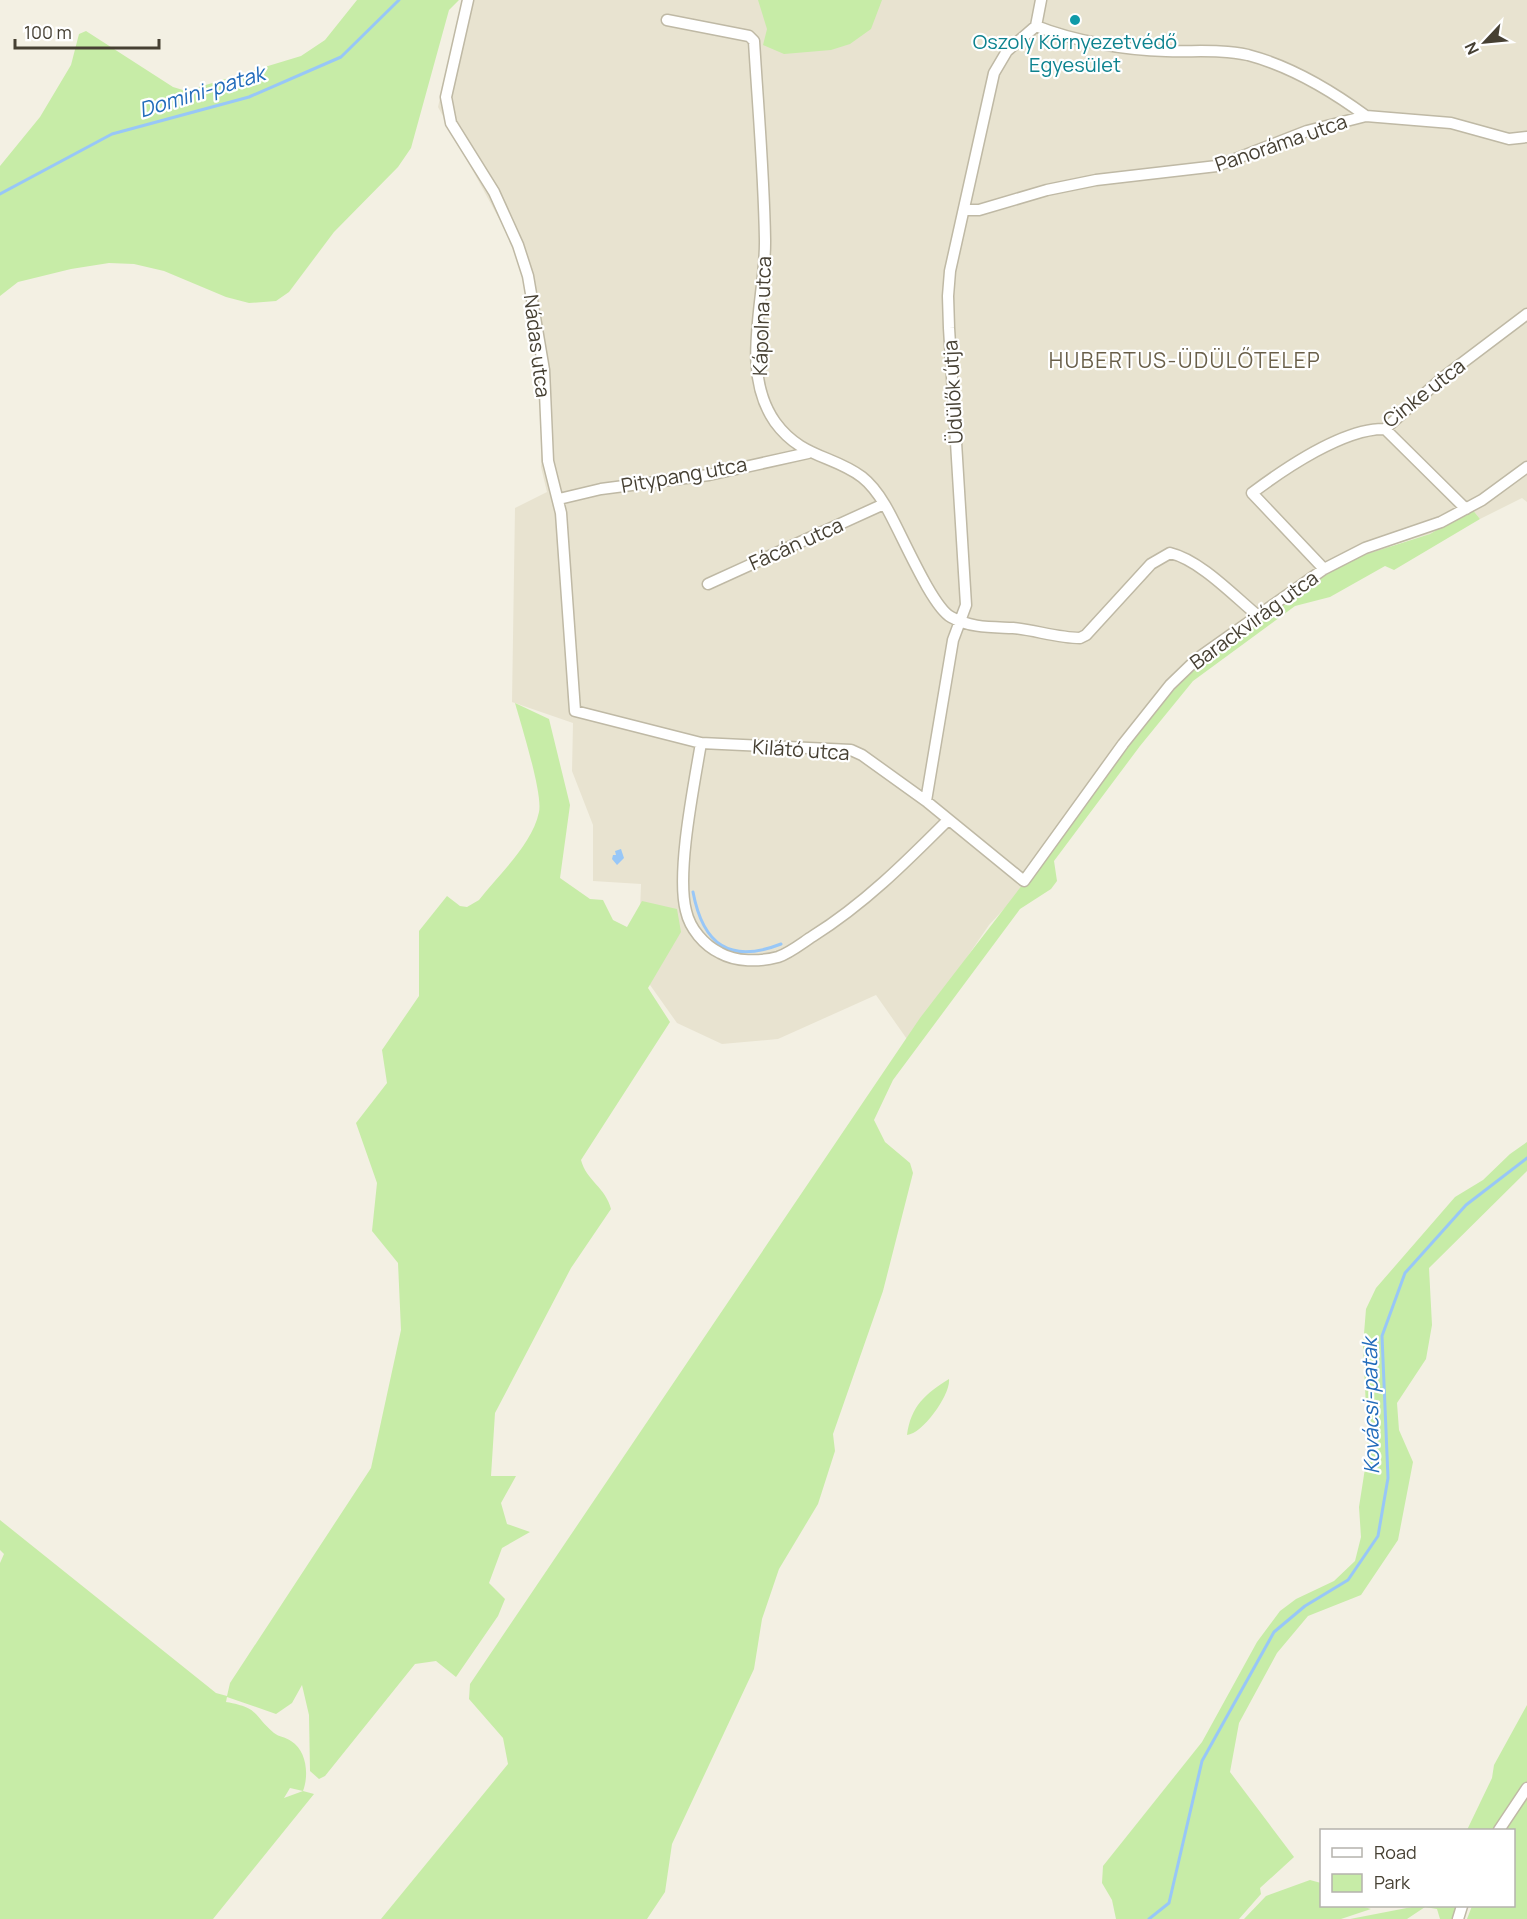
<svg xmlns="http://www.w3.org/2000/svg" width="1527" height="1919" font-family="Manrope,sans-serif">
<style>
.residential{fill:#e8e3d0}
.green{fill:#c7eca7}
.water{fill:#98c7f7}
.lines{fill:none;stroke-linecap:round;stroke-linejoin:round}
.stream{stroke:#98c7f7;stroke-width:3}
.street-casing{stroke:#bfb9a5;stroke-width:13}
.street{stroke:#fff;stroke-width:10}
.culture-dot{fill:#0f9aa8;stroke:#fff;stroke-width:2}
.labels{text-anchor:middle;stroke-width:4.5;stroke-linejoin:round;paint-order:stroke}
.culture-label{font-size:20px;fill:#0d838f;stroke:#fff}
.street-label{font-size:20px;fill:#464033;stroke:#fff}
.water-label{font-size:21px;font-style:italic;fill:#226cbb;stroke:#fff}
.neighbourhood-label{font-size:21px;letter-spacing:1.5px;fill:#695f49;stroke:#fff}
</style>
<rect width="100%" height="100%" fill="#f3f0e3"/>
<path class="residential" d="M462 0H1527V502L1522 498 1480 519 1472 509 1430 534 1393 545 1199 665 1105 775 1019 893 989 925 909 1042 876 995 778 1039 722 1044 677 1023 638 968 641 884 593 881V825L572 771 573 723 512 702 515 508 547 492 541 467 542 376 521 259 438 107Z"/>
<path class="green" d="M357 0H459L449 10 411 148 398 167 334 232 289 292 276 301 249 303 226 297 164 271 134 264 109 263 71 269 18 282 0 296V166L40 117 71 65 79 34 86 31 173 87 186 91 301 56 325 40Z
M758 0H882L871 29 850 44 831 50 784 54 763 45 767 29Z
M1472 509 1480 519 1394 570 1385 566 1330 597 1295 606 1193 681 1140 746 1054 861 1057 881 1051 889 1020 909 893 1080 874 1120 885 1142 910 1163 913 1173 883 1291 833 1434 835 1451 818 1504 779 1569 762 1619 754 1669 672 1844 665 1892 647 1919H381L508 1764 503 1738 469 1699 470 1684 920 1018 1166 698 1199 665 1342 562 1430 534Z
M515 703 549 719 570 805 560 878 590 899 603 900 613 920 627 927 642 901 677 909 681 932 648 988 670 1022 581 1160C586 1180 606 1188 611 1209L571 1268 495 1413 491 1476H516L501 1503 507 1524 530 1532 502 1548 489 1583 505 1599 498 1616 456 1677 436 1661 415 1664 325 1776 319 1779 310 1771 309 1715 302 1685 292 1703 276 1714 227 1697 226 1702C260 1708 252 1714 274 1733 279 1737 286 1737 291 1741 307 1751 309 1775 303 1791L290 1788 284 1798 303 1791 314 1794 213 1919H0V1563L4 1554 0 1550V1520L216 1693 227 1696 230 1683 371 1468 401 1330 398 1263 372 1231 377 1183 356 1123 387 1083 382 1050 419 996V931L447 896 460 906 467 907 479 900C499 874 532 845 539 812 543 794 521 724 515 703Z
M1527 1142V1171L1429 1268 1432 1325 1426 1359 1397 1403 1399 1430 1413 1462 1398 1540 1361 1595 1308 1616 1277 1653 1239 1723 1230 1772 1294 1857 1260 1888 1261 1894 1239 1919H1116L1112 1900 1102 1883 1103 1866 1202 1742 1257 1642 1280 1611 1296 1599 1334 1581 1355 1561 1361 1537 1359 1507 1368 1449 1363 1346 1366 1309 1376 1288 1455 1197 1483 1180 1510 1154Z
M949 1379C951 1394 923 1434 907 1435 911 1406 925 1394 949 1379Z
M1527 1705V1919H1467L1472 1906H1514V1830H1467L1492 1778 1494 1765Z
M1310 1880 1321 1883 1322 1906H1361L1371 1909 1341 1919H1244L1266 1896Z
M1417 1906H1460L1456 1919H1440L1437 1909 1425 1907 1407 1919H1350Z"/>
<path class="water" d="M621 849 624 858 617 865 612 859 613 855H616L615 851Z"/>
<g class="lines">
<path class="stream" d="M0 194 112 134 249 97 341 57 399 0
M693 892C703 945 730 964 781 944
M1149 1919 1169 1903 1202 1761 1274 1632 1305 1606 1348 1580 1378 1536 1388 1478 1382 1336 1405 1273 1466 1205 1527 1158"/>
<defs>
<path id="street" d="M468 0 446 97 451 123 494 192 518 245 528 276 544 370 548 461 561 513 575 711 701 743 851 750 862 755 926 801 1024 881 1123 744 1170 685 1198 658 1324 569 1365 548 1441 522 1482 500 1527 467
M667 20 749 36 754 41C758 107 764 174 765 240 766 298 739 371 775 422 801 458 833 455 862 477 871 484 879 495 885 505 900 530 931 606 951 617 970 628 992 627 1013 628 1035 630 1058 638 1080 638L1086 635 1151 564 1170 553C1200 560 1234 596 1257 615
M1036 26C1073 41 1126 50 1166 51 1194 52 1221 49 1248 55 1290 66 1332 91 1366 116
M965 210H979L1047 190 1096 180 1217 166 1307 131 1366 116 1451 123 1509 139 1527 137
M1385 429 1466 509
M559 499 601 489 709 475 808 453
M1324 569 1252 493C1284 469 1344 428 1385 429L1441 379 1527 314
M708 584 884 504
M701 743C694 785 676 873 686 911 690 929 704 945 720 953 736 962 759 962 778 957 790 953 802 943 813 936 864 904 905 863 948 820
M926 801 953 640 966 605 949 328 948 296 950 271 994 73 1007 51 1036 26 1041 0
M1499 1830 1527 1788
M1458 1919 1462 1906"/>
</defs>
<use href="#street" class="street-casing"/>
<use href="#street" class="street"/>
</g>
<circle class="culture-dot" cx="1075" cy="20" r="6"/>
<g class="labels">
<g class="culture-label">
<text x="1075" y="49">Oszoly Környezetvédő<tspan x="1075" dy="23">Egyesület</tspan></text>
</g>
<g class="street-label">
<text transform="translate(1281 143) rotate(-19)" y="7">Panoráma utca</text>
<text transform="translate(762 316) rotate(-88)" y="7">Kápolna utca</text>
<text transform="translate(537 346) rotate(83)" y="7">Nádas utca</text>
<text transform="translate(953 392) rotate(-93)" y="7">Üdülők útja</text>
<text transform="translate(1424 393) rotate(-38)" y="7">Cinke utca</text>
<text transform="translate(684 475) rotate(-10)" y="7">Pitypang utca</text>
<text transform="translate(796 544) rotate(-24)" y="7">Fácán utca</text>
<text transform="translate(1254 620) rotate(-36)" y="7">Barackvirág utca</text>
<text transform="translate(801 750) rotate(4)" y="7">Kilátó utca</text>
</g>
<g class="water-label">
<text transform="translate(202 92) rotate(-17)" y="7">Domini-patak</text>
<text transform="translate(1371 1406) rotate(-91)" y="7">Kovácsi-patak</text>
</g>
<g class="neighbourhood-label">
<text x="1185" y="368">HUBERTUS-ÜDÜLŐTELEP</text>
</g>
</g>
<rect x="1320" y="1829" width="195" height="78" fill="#ffffff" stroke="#b5b3ad" stroke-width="1.5"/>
<rect x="1332" y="1848" width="30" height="9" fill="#ffffff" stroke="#b5b3ad" stroke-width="1.5"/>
<text x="1374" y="1859" font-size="18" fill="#464033">Road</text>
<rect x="1332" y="1874" width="30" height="18" fill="#c7eca7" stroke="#b5b3ad" stroke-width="1.5"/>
<text x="1374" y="1889" font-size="18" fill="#464033">Park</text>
<g transform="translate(1485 42) rotate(244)" stroke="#ffffff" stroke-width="4.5" paint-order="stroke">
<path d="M0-4.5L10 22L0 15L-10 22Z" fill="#464033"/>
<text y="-9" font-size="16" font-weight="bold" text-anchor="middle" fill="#464033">N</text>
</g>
<path d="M15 39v9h144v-9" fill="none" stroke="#464033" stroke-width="3"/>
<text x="24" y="39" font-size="18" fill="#464033" stroke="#ffffff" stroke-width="4.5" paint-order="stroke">100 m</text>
</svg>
